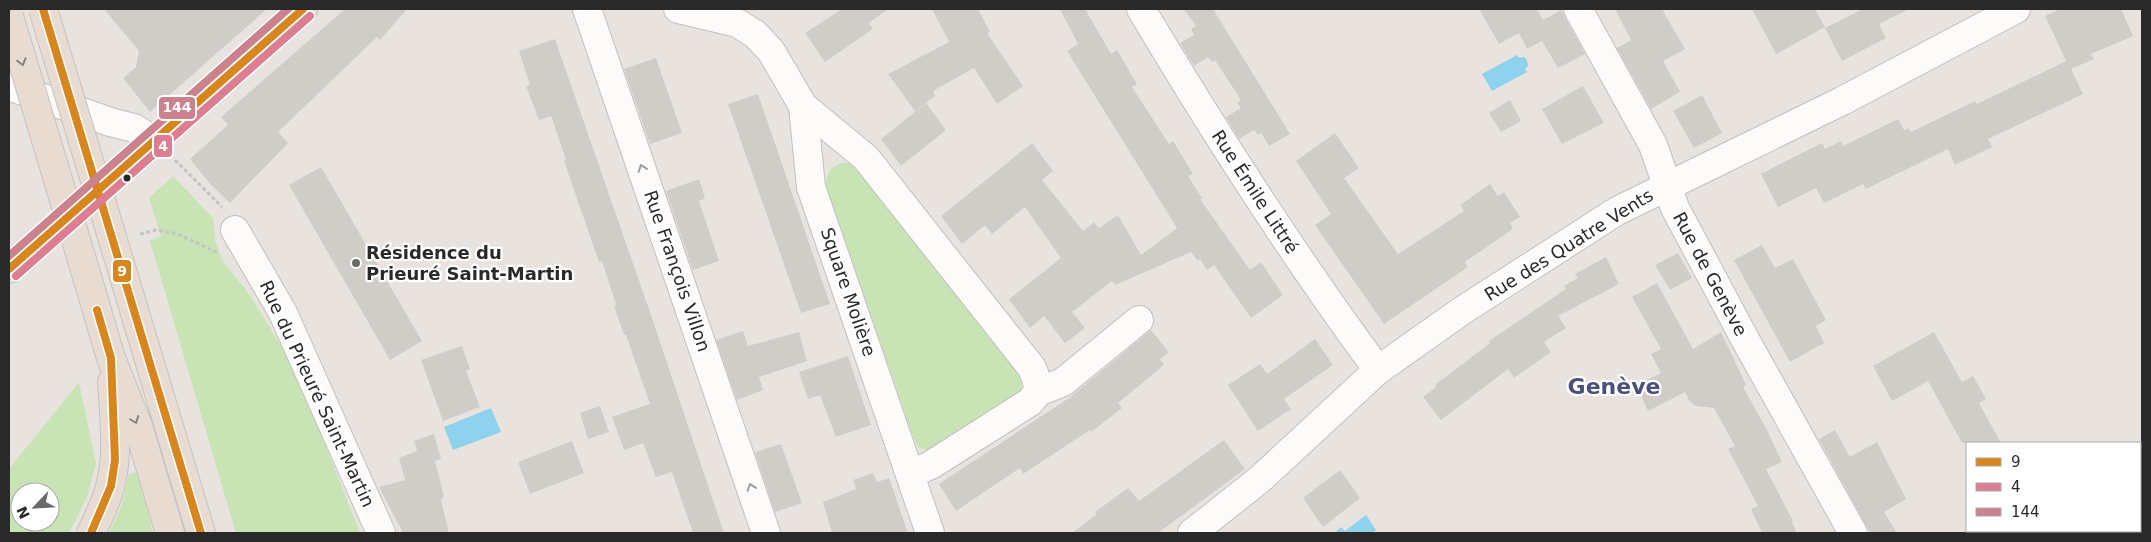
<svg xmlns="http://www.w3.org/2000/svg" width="2151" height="542" font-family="'DejaVu Sans',sans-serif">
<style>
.green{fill:#c8e4b5;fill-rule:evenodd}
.water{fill:#8ed2ed}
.building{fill:#d0cdc9}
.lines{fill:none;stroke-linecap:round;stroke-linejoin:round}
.minor-casing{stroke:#c1bfc0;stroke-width:30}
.major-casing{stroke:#c4c2c0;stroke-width:30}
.highway-casing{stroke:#c4c2c0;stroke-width:30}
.path{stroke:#c4c4c3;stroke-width:3;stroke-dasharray:4 2.5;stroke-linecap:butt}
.minor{stroke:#fcfbfa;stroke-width:28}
.major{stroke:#e6e1d2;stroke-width:28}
.highway{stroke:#e8dcd2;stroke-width:28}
.highway-bridge-casing{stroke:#c4c2c0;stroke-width:30;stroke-linecap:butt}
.highway-bridge{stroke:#e8dcd2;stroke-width:28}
.bus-1-casing{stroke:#fff;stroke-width:11}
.bus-2-casing{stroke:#fff;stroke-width:11}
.bus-3-casing{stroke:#fff;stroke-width:11}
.bus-1{stroke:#d6861d;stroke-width:8}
.bus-2{stroke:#dc7d91;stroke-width:8}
.bus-3{stroke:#cc828e;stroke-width:8}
.oneway{stroke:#88827e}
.oneway2{stroke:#9d9c9c}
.bus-dot{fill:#292929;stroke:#fff;stroke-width:2}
.poi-dot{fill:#6c6a68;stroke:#fff;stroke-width:2}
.labels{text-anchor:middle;stroke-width:4.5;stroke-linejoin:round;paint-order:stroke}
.street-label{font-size:18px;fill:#292929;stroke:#fff}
.poi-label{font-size:18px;font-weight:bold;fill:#292929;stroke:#fff;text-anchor:start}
.district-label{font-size:22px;font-weight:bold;fill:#48507b;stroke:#fff}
.line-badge{stroke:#fff;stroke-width:2}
.badge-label{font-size:14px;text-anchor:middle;font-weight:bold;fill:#fff}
</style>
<rect width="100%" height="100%" fill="#e8e3de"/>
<path class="green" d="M842 163H852L860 169 1015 365C1021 377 1025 385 1017 397L938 448 928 450 919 448 914 439 826 185C827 172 830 168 842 163Z
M173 176 213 218 215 239 222 260 249 294 295 368 360 533H236L150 241 161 236 149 198Z
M79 382 96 464 87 497 69 533H9V469ZM20 492H50V522H20Z
M139 472 153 533H109L121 507 129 474Z"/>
<path class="water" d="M1517 55 1519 58 1524 57 1527 60 1528 66 1525 69 1527 72 1492 91 1482 74Z
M491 408 501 432 453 450 444 427Z
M1366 515 1376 530 1372 533H1334L1341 527 1345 531Z"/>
<path class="building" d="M104 9H267L150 112 123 78 136 67 139 51Z
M345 9H407L380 40 377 37 278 132 288 143 230 203 211 185 190 159 228 125 221 117Z
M842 9H888L869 23 873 29 825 62 805 33Z
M932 9H978L990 32 987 33 1023 86 997 104 974 68 933 91 935 96 915 111 888 74 949 42Z
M1060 9H1085L1111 54 1117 50 1137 84 1132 87 1169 144 1173 141 1193 174 1188 176 1202 198 1200 199 1250 270 1261 262 1283 295 1251 318 1214 265 1207 270 1200 259 1198 261 1191 252 1115 285 1112 281 1072 312 1085 328 1065 343 1044 316 1030 328 1009 299 1061 258 1025 207 992 234 985 225 962 244 941 216 1032 143 1053 171 1042 180 1083 231 1094 222 1099 228 1118 215 1141 255 1177 228 1067 51 1078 44Z
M1184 9H1213L1290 134 1269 146 1261 133 1258 135 1254 130 1239 139 1226 117 1241 108 1237 103 1241 100 1215 60 1212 62 1208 57 1194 66 1180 43 1194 35 1191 29 1196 26Z
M1479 9H1537L1543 20 1561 10 1585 54 1558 68 1542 41 1527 49 1519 33 1499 44Z
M1615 9H1662L1685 49 1663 61 1680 92 1651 109 1617 48 1631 40Z
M1752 9H1815L1825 27 1776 54Z
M1863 9H1909L1879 24 1886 38 1842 61 1825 28Z
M2060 9H2121L2133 36 2091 54 2094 59 2071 69 2083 94 1988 139 1992 147 1955 165 1948 149 1866 189 1863 184 1824 203 1816 188 1778 207 1761 174 1798 155 1822 143 1825 149 1841 141 1843 146 1898 119 1904 130 1909 128 1911 132 1975 101 1977 104 2066 61 2045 16Z
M555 39 652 318 724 533H693L672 472 656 477 643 443 624 450 612 417 650 404 626 335H624L614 306 616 305 602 261 599 262 564 161 566 160 551 116 539 120 526 86 530 85 519 51Z
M656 58 682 133 650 144 624 69Z
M1583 86 1604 123 1562 144 1542 109Z
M758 94 830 304 801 313 728 104Z
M1702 95 1722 133 1694 148 1673 111Z
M1510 100 1521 121 1501 132 1489 113Z
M926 103 946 130 901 166 881 139Z
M1335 133 1359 168 1344 178 1398 254 1464 211 1460 205 1490 184 1498 196 1504 192 1520 217 1510 223 1513 229 1465 262 1468 267 1384 324 1315 225 1331 214 1296 161Z
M321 167 422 341 390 360 289 185Z
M699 179 705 198 699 201 719 261 693 270 666 191Z
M1762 245 1775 268 1793 259 1826 320 1816 326 1824 343 1790 362 1734 260Z
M1678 253 1692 278 1670 290 1655 265Z
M1606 257 1619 284 1558 316 1566 328 1544 342 1551 352 1514 378 1508 369 1441 420 1423 397 1436 387 1435 385 1490 343 1489 341 1566 289 1564 286 1578 278 1575 274Z
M1657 283 1693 349 1721 332 1746 385 1743 387 1767 430 1782 462 1766 469 1793 521 1792 522 1797 533H1762L1751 509 1758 506 1728 449 1735 446 1714 408 1696 406 1690 402 1685 392 1648 411 1636 385 1661 373 1651 354 1661 349 1632 297Z
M1151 330 1169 352 1160 359 1164 365 1118 403 1122 408 1091 432 1090 430 1023 474 1020 468 956 511 939 484 1069 398Z
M743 331 748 346 799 332 807 361 759 377 763 390 737 400 716 340Z
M1934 332 1962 382 1973 376 1986 399 1979 403 2001 443H1962L1928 381 1892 401 1873 366Z
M1315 339 1333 365 1284 399 1291 409 1258 431 1228 385 1260 364 1267 374Z
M462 346 470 369 466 371 480 407 443 421 421 360Z
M848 356 871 425 836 437 820 395 808 399 799 372Z
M600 406 609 432 588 439 580 413Z
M1835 430 1850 457 1877 442 1906 499 1884 512 1897 533H1870L1819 439Z
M434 434 441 459 435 461 444 496 441 500 449 533H403L379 487 405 480 399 458 417 451 414 441Z
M1224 440 1245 469 1158 533H1072L1097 514 1095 512 1128 488 1139 501Z
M572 441 584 473 530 494 518 462Z
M781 444 802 503 775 512 755 452Z
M1340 470 1360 498 1323 527 1303 498Z
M873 473 877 482 889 478 908 533H832L823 502 856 489 853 480Z"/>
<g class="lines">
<defs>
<path id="minor" d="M587 9 766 533
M678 9 737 23 755 34 771 51 803 106 811 187 930 533
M1141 9C1215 133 1292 254 1378 370
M1578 9 1653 145 1675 208 1746 341 1853 533
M9 86 110 122 134 128 155 142
M803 106 866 158 1032 368 1037 381 1038 392 1030 402 931 465 910 474
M235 230 283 313 381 533
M1038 392 1063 382 1139 320
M1192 533 1259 480 1378 370 1463 310 1617 211 1842 101 2016 9"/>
<path id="major" d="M9 269 303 9"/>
<path id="highway" d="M116 250 201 533
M82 260 111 358 138 426 170 533
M91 533C98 518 106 503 110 487 119 453 114 416 112 382"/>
</defs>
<use href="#minor" class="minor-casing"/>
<use href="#major" class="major-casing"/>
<use href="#highway" class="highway-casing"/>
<path class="path" d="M175 160 222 207
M140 234 156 230 178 234 218 253"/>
<use href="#minor" class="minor"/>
<use href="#major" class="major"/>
<use href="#highway" class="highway"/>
<defs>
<path id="highway-bridge" d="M43 9 116 250
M9 16 82 260"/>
</defs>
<use href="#highway-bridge" class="highway-bridge-casing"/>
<use href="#highway-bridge" class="highway-bridge"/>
<defs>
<path id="bus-1" d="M43 9 201 533
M9 269 303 9
M91 533 111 486 115 460 111 358 97 310"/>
<path id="bus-2" d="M16 276 310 16"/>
<path id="bus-3" d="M9 256 288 9"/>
</defs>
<use href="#bus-1" class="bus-1-casing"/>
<use href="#bus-2" class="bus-2-casing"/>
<use href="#bus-3" class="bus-3-casing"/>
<use href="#bus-1" class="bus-1"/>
<use href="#bus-2" class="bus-2"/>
<use href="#bus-3" class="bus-3"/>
</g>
<defs><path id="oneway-chevron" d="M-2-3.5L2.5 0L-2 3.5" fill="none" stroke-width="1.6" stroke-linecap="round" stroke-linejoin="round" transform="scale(1.25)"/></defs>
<g class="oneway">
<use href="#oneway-chevron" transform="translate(22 62) rotate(74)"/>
<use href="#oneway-chevron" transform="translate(135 420) rotate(69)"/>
</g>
<g class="oneway2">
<use href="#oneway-chevron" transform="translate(642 168) rotate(-109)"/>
<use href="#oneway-chevron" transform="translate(751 487) rotate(-109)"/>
</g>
<circle class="bus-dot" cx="127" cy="178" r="4.5"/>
<circle class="poi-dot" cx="356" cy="263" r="5"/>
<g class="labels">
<g class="street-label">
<text transform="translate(1255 192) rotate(57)" y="6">Rue Émile Littré</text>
<text transform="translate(1569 245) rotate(-32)" y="6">Rue des Quatre Vents</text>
<text transform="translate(677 271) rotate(71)" y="6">Rue François Villon</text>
<text transform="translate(1710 274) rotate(62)" y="6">Rue de Genève</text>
<text transform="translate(848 292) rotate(71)" y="6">Square Molière</text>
<text transform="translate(317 394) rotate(65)" y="6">Rue du Prieuré Saint-Martin</text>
</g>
<g class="poi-label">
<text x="366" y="259">Résidence du<tspan x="366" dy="21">Prieuré Saint-Martin</tspan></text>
</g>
<g class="district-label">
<text x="1614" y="394">Genève</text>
</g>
</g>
<g class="line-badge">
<rect x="158" y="96" width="38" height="24" rx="5" fill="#cc828e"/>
<rect x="153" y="134" width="20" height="24" rx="5" fill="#dc7d91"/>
<rect x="112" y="259" width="20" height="24" rx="5" fill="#d6861d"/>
</g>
<g class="badge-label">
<text x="177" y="112">144</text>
<text x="163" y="151">4</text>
<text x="122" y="276">9</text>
</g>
<rect width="2151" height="542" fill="none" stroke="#292929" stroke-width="20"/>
<rect x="1966" y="442" width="175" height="90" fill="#ffffff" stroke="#a9a9a9"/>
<rect x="1976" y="458" width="25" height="8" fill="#d6861d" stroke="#a9a9a9"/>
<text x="2011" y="467" font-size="15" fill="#292929">9</text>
<rect x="1976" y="483" width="25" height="8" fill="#dc7d91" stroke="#a9a9a9"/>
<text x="2011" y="492" font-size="15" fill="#292929">4</text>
<rect x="1976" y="508" width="25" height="8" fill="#cc828e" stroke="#a9a9a9"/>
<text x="2011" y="517" font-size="15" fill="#292929">144</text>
<g transform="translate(35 507) rotate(245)"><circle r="24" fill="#ffffff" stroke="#a9a9a9"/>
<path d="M0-4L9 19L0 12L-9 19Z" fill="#6c6a68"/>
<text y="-8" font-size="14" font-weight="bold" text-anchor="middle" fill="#292929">N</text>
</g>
</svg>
